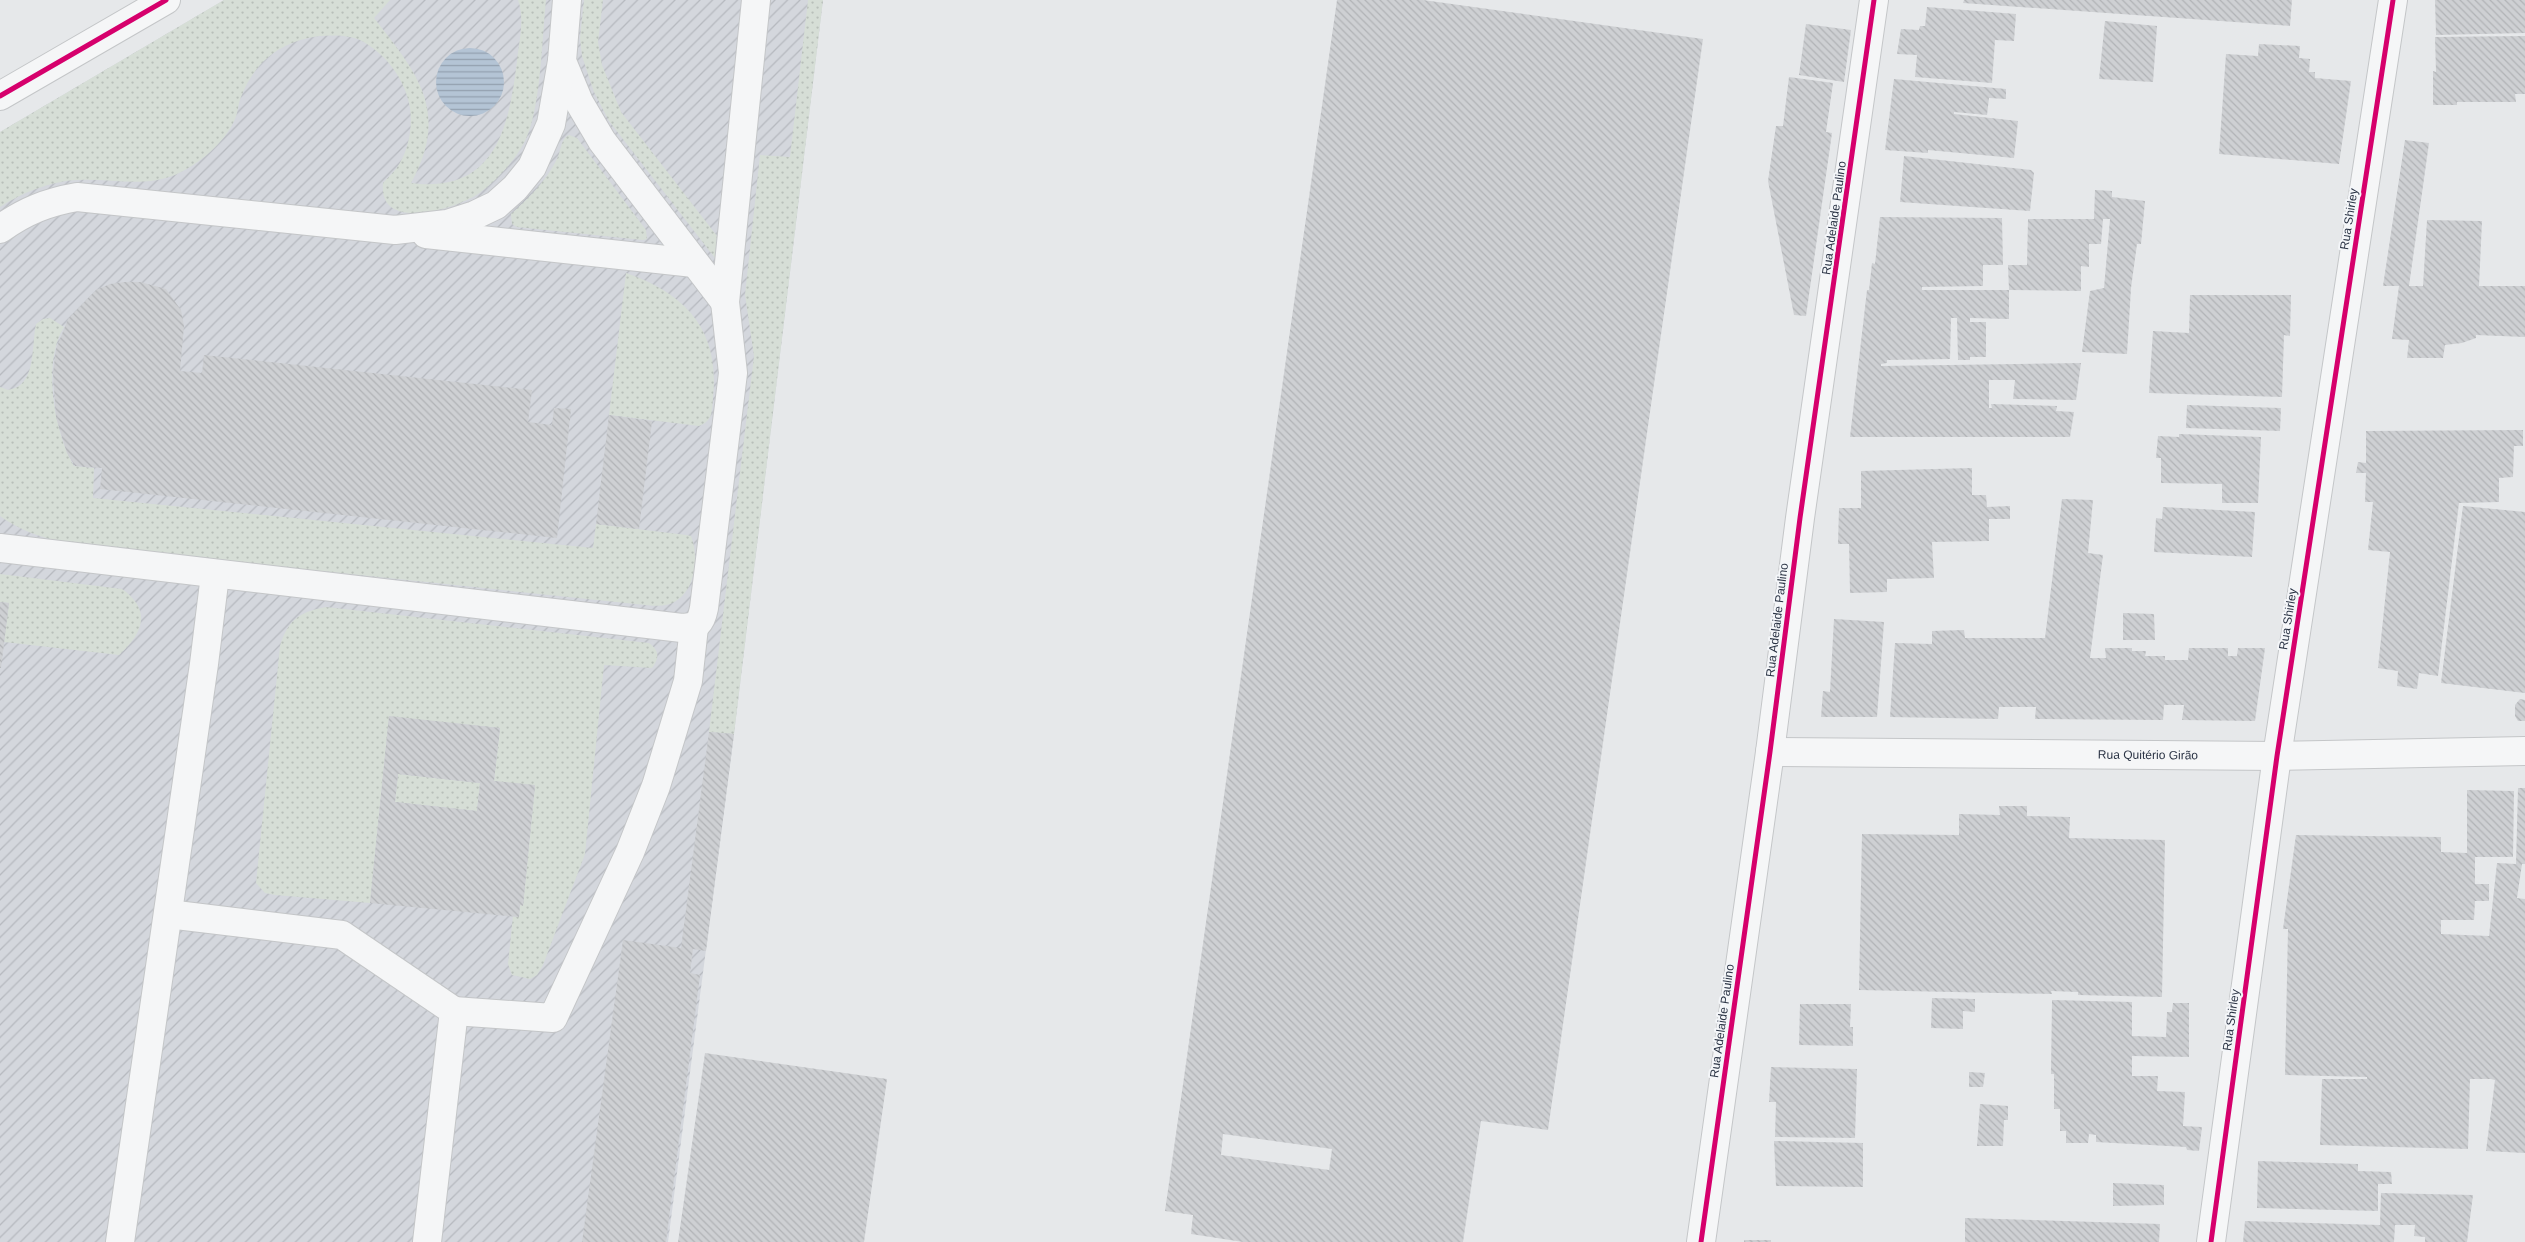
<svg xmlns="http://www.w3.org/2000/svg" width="2525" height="1242" font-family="Arial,sans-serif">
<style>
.industrial{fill:url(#industrial-furrows)}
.grass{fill:url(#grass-dots)}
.water{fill:url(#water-rules)}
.building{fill:url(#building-back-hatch);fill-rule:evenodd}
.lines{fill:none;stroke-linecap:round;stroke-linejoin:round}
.minor-casing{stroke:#c4c6c8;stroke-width:30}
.minor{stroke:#f5f6f7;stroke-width:28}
.cycleway-casing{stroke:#f4f6f9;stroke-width:8}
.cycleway{stroke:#d6006c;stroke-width:5}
.labels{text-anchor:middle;stroke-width:4;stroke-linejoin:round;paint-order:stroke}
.street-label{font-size:12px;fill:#2b3445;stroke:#f4f6f9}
</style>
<defs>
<pattern id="industrial-furrows" width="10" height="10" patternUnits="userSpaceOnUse" patternTransform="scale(1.25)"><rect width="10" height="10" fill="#d4d7dd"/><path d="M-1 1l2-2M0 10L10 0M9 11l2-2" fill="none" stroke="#b6b9bf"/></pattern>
<pattern id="grass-dots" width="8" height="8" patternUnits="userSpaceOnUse" patternTransform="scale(1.25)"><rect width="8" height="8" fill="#d6ded6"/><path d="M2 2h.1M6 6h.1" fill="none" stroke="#b8bfb9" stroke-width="1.8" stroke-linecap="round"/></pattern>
<pattern id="water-rules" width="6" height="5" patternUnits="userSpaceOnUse" patternTransform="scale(1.25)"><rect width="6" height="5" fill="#b4c4d5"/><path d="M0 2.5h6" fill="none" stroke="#93a0af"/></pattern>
<pattern id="building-back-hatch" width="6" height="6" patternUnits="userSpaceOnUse" patternTransform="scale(1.25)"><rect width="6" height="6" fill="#ced0d3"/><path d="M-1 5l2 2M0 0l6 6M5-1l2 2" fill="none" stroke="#b1b3b6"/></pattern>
</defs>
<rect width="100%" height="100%" fill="#e6e8ea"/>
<path class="industrial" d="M224 0H823L734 734 668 1242H0V132Z"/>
<path class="grass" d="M224 0H390L374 18C418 74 450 112 411 183 495 194 509 128 517 61 519 41 525 19 518 0H546C542 37 541 112 524 143 513 163 496 181 478 194 455 209 378 233 383 183 387 178 392 174 396 169 408 153 413 128 410 108 406 82 389 58 367 44 355 35 335 35 320 36 281 41 255 61 241 97 238 104 238 113 235 119 224 144 199 164 175 175 142 188 111 178 78 180 50 181 22 193 0 207V132Z
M584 0H603L598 42 602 65 621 112 717 236 715 258 609 121 594 92 582 56 580 38Z
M808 0H823L734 734 709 732 754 356 745 295 760 155 790 157Z
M569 135 577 138 646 230 647 239 643 240 517 227 512 224 511 214C530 197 546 181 557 159 561 151 561 138 569 135Z
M626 273C687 294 720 331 713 398 712 411 713 421 699 426L609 415Z
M50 318 64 327C42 362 54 432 74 466L94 468 93 498 593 548 596 524 686 535 691 536C699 556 696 589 676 601 667 607 654 606 645 605L129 551C84 545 38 544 0 516V387L8 390C37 386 31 347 36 324L43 319Z
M0 574 122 589C153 611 142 634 119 655L4 642 9 603 0 602Z
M326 607 649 643C659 650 660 658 652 668L604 665 585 854 543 965 537 975 530 979 512 975 508 964 513 916 519 917 520 905H523L535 786 494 781 500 728 389 717 370 903 275 895 265 893 256 883 280 646C288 620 299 612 326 607Z
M398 774 480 783 477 811 395 802Z"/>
<path class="water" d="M436 82a34 34 0 1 1 68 0a34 34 0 1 1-68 0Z"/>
<path class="building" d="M1337 0H1423L1703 39 1548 1130 1481 1121 1463 1242H1243L1191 1234 1193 1215 1165 1211ZM1223 1134 1332 1149 1329 1170 1221 1155Z
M1964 0H2292L2290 26 1963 3Z
M2435 0H2525V33L2436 35Z
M1927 7 2016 14 2014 41 1995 40 1992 83 1915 77 1917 55 1897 54 1901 29 1919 30 1920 26H1925Z
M2105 21 2157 26 2153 82 2099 79Z
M1806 24 1851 30 1844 82 1799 75Z
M2525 36V94H2515L2516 102H2457V105H2433V71L2436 72 2435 37Z
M2259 44 2300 46 2299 58 2310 59 2309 72H2315V78L2351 81 2339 164 2219 154 2226 54 2258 56Z
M1789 77 1833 83 1826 132 1832 133 1806 316 1794 315 1768 181 1776 126H1783Z
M1894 79 2006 89V99L1989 98 1987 115 1954 112V114L2018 121 2014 158 1928 150V153L1885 150Z
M2405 140 2429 143 2409 286H2423L2427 220 2482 221 2479 286H2525V337L2476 335V338L2462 343 2445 345 2443 358H2407L2409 340 2392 339 2399 286H2383Z
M1904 156 2031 170 2034 173 2030 211 1900 202Z
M2095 190 2112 191V197L2145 201 2141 244H2137L2131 288 2127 354 2082 352 2090 291 2104 288 2110 219H2103L2101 244H2089V267L2081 266V291L2009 290 2008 265H2027L2028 219H2094Z
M1880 217 2002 218 2003 265H1983V286L1922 287V290H2009V319L1970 318V322H1986V357H1970V360H1958L1957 318H1951L1950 359 1887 360V363L1881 364V366L2081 363 2076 400 2013 399 2015 380H1989V408H1992L1991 404 2057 406 2056 411 2074 412 2070 437H1850L1867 290H1869L1872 263 1875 264Z
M125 282H140L166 289 181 310 184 326 180 371 202 373 204 355 532 390 528 422 552 425 554 408 571 409 557 538 100 489 102 468 75 466 67 453 56 417 53 373 56 349 68 319 96 290 110 284Z
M2190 295H2291L2290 336 2284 335 2282 397 2149 393 2153 331 2189 333Z
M2187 405 2281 408 2280 431 2186 428Z
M609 415 652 421 639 529 596 524Z
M2523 430V446H2514L2513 477 2499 478V502L2459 503 2438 676 2419 673 2417 689 2397 686 2398 671 2378 668 2390 552 2368 550 2373 502H2365L2366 473H2356L2358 462 2366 463V431Z
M2179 434 2261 437 2258 503H2222V484L2161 483V458H2156L2158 436 2179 437Z
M1972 468V495H1986L1987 507 2010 506V519H1989V541L1932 542 1934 578 1887 579V592L1850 593 1849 544H1838L1839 508H1861V471Z
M2062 499 2093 500 2088 553 2103 555 2090 658H2106L2105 648H2132V651H2146L2145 656H2165V660H2188L2189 648H2228V656H2237L2238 648H2265L2255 721 2182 720 2184 705H2164L2163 720 2035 719 2036 707H1999L1998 719 1890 717 1895 643 1932 644V631L1964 630 1965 638H2045Z
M2463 506 2525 512V693L2441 683Z
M2163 507 2255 512 2252 557 2154 552 2156 518 2162 519Z
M0 602 9 603 1 668H0Z
M2123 613 2154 614 2155 640H2123Z
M1834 619 1884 622 1877 717H1821L1823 691 1830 692Z
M2520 699 2525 700V721H2518L2515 716V705Z
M389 716 500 728 494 781 535 785 523 906 520 905 519 917 370 903ZM398 774 480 783 477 811 395 802Z
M709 732 734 734 706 951 693 949 690 973 700 975 666 1242H582L623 940 681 948Z
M2518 788H2525V864H2522L2517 898 2525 899V1153L2486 1151 2495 1080 2491 1079H2470L2468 1149 2320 1145 2322 1079H2367V1077L2285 1075 2288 929H2283L2296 835 2441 837V852L2467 853V790L2514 791 2513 857H2475V884H2489V901H2475L2474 920H2441V934L2489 936 2497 863 2516 864Z
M1999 806H2027V816L2070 817 2069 838 2165 840 2162 997 2078 995V992L2051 991 2052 994 1859 990 1862 834 1959 835V814L2000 815Z
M1932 998 1975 999V1012L1963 1011V1029L1931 1028Z
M2052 1000 2132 1002V1036L2166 1037 2167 1012H2172L2173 1003H2189V1057L2132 1056V1076H2158L2157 1091 2185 1092 2183 1126 2202 1127 2199 1151 2187 1150 2186 1147 2096 1142V1135L2089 1134 2088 1143H2066V1131H2060V1109H2054V1074H2051Z
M1800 1004H1851L1850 1027H1853V1046L1799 1045Z
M705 1053 887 1079 864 1242H678Z
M1771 1067 1857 1069 1855 1138 1775 1137 1776 1102H1769Z
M1969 1072 1985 1073 1983 1087H1969Z
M1980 1104 2008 1106V1120H2004L2003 1146H1977Z
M1774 1141 1863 1143V1187L1776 1186Z
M2258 1161 2358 1164V1171L2391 1172 2392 1184H2378V1211L2257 1208Z
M2113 1183 2164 1185V1205L2113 1206Z
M2381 1193 2473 1195 2467 1242H2425V1237L2414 1236 2415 1225H2395L2394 1242H2243L2245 1221 2380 1225Z
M1965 1218 2160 1224 2159 1242H1965Z
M1744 1240H1771V1242H1744Z"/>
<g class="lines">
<defs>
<g id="minor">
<path d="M567 0 562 61 579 102 602 141 628 175 725 302"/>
<path d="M0 96 166 0"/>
<path d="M0 229C25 211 48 202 77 197L395 230 447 224 475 215 496 205 515 188 532 167 551 124 562 61"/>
<path d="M426 234 694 263"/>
<path d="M0 548 682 628C697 627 701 623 704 608L733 373 725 302 756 0"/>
<path id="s1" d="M1770 752 2277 756 2525 751"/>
<path d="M168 914 342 935 454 1011 427 1242"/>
<path d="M454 1011 553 1018 630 852 656 786 688 681 694 627"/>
<path d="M120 1242 204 664 215 575"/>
<path d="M1701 1242 1770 752 1800 518 1874 0"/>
<path d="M2211 1242 2277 756 2393 0"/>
</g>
</defs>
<use href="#minor" class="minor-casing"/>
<use href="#minor" class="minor"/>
<defs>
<path id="cycleway" d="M0 96 166 0
M1701 1242 1770 752 1800 518 1874 0
M2211 1242 2277 756 2393 0"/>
</defs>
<use href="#cycleway" class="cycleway-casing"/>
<use href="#cycleway" class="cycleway"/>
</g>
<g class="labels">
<g class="street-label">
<text transform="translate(1834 218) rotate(-82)" y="4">Rua Adelaide Paulino</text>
<text transform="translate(2349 219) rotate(-81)" y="4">Rua Shirley</text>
<text transform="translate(2288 619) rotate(-81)" y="4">Rua Shirley</text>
<text transform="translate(1777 620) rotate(-83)" y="4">Rua Adelaide Paulino</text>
<text dy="4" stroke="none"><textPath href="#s1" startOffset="378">Rua Quitério Girão</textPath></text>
<text transform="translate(2231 1020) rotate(-82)" y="4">Rua Shirley</text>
<text transform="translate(1722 1021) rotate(-82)" y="4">Rua Adelaide Paulino</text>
</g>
</g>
</svg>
